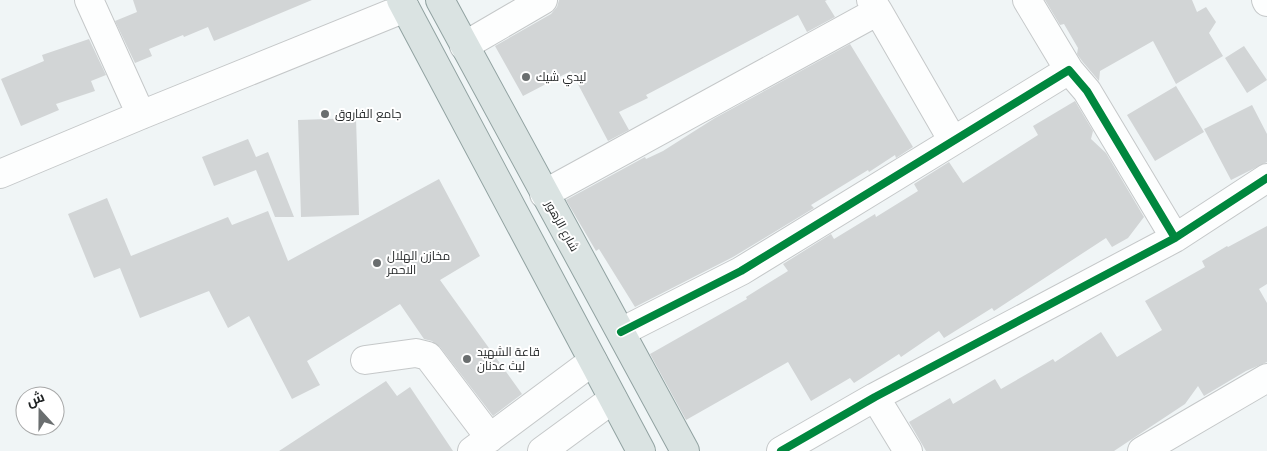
<svg xmlns="http://www.w3.org/2000/svg" width="1267" height="451" font-family="'Noto Serif',Cairo,serif">
<style>
.building{fill:#d2d5d6}
.lines{fill:none;stroke-linecap:round;stroke-linejoin:round}
.minor-casing{stroke:#c5c8c9;stroke-width:30}
.major-casing{stroke:#91a2a1;stroke-width:30}
.minor{stroke:#fdfefe;stroke-width:28}
.major{stroke:#dae3e2;stroke-width:28}
.cycleway-casing{stroke:#fff;stroke-width:11}
.cycleway{stroke:#00873e;stroke-width:8}
.poi-dot{fill:#6a6e6f;stroke:#fff;stroke-width:2}
.labels{text-anchor:middle;stroke-width:4;stroke-linejoin:round;paint-order:stroke}
.poi-label{font-size:12px;fill:#222526;stroke:#fff;text-anchor:start}
.street-label{font-size:12px;fill:#222526;stroke:#fff}
</style>
<rect width="100%" height="100%" fill="#f0f5f6"/>
<path class="building" d="M133 0H312L214 41 208 27 184 37 183 35 149 49 152 56 135 63 115 21 137 12Z
M559 0H827L825 1 835 17 807 32 798 15 646 95 648 98 619 112 629 130 608 141 571 71 523 96 495 46 551 14 557 7Z
M1045 0H1192L1197 12 1206 7 1216 22 1209 33 1223 56 1176 84 1153 41 1100 71 1099 81 1082 61 1077 54 1078 48 1064 24 1060 25Z
M89 39 106 75 91 81 95 91 56 104 59 110 21 126 1 79 44 61 42 55Z
M850 44 913 147 896 158 895 155 869 172 868 170 811 205 814 208 733 257 635 307 599 249 596 251 566 200 645 157 646 159 663 151 715 118Z
M1244 46 1267 80 1247 93 1225 58Z
M1176 86 1204 132 1155 161 1127 115Z
M1075 101 1093 131 1091 139 1106 153 1144 217 1128 238 1112 247 1106 238 994 311 992 308 944 338 939 331 901 357 899 354 854 383 850 378 811 401 788 362 686 420 650 354 747 299 746 297 788 271 783 264 831 234 834 239 875 214 876 217 918 191 914 184 949 162 963 183 1038 135 1033 126Z
M1252 105 1267 134V162L1231 180 1204 129Z
M356 118 359 215 301 217 298 120Z
M248 139 256 157 268 152 294 217H275L256 170 214 186 202 157Z
M439 179 480 256 440 280 522 394 493 416 440 347 432 341 424 339 400 304 307 361 320 385 292 399 249 316 228 328 209 291 140 318 120 268 94 278 68 214 107 198 131 256 228 217 232 225 268 211 288 261Z
M1267 226V284L1259 289 1267 303V362L1246 371 1204 396 1198 386 1185 404 1114 451H926L909 422 950 398 953 404 995 379 1001 389 1053 359 1055 362 1101 332 1117 357 1162 330 1145 301 1205 267 1202 261 1227 246 1228 247Z
M386 381 397 396 410 387 453 451H279Z"/>
<g class="lines">
<defs>
<path id="minor" d="M89 0 141 115
M1027 0 1069 70
M1266 0 1267 2
M878 11 953 141
M464 46 543 0
M0 174 141 115 405 8
M544 194 878 11 871 0
M621 332 741 271 1069 70 1087 91 1175 238
M365 360 416 353 428 356 490 438
M875 397 908 451
M472 451 593 361
M542 451 613 399
M781 451 875 397 1175 238 1267 178
M1142 451 1267 378"/>
<path id="major" d="M401 0 641 451
M440 0 685 451"/>
</defs>
<use href="#minor" class="minor-casing"/>
<use href="#major" class="major-casing"/>
<use href="#minor" class="minor"/>
<use href="#major" class="major"/>
<defs>
<path id="cycleway" d="M621 332 741 271 1069 70 1087 91 1175 238
M781 451 875 397 1175 238 1267 178"/>
</defs>
<use href="#cycleway" class="cycleway-casing"/>
<use href="#cycleway" class="cycleway"/>
</g>
<g class="poi-dot">
<circle cx="526" cy="77" r="5"/>
<circle cx="325" cy="114" r="5"/>
<circle cx="377" cy="263" r="5"/>
<circle cx="467" cy="359" r="5"/>
</g>
<g class="labels">
<g class="poi-label">
<text x="536" y="81">ليدي شيك</text>
<text x="335" y="118">جامع الفاروق</text>
<text x="387" y="260">مخازن الهلال<tspan x="387" dy="14">الاحمر</tspan></text>
<text x="477" y="356">قاعة الشهيد<tspan x="477" dy="14">ليث عدنان</tspan></text>
</g>
<g class="street-label">
<text transform="translate(562 226) rotate(61)" y="4">شارع الزهور</text>
</g>
</g>
<g transform="translate(40 411) rotate(339)"><circle r="24" fill="#ffffff" stroke="#a7a8a8"/>
<path d="M0-4L9 19L0 12L-9 19Z" fill="#6a6e6f"/>
<text y="-8" font-size="14" font-weight="bold" text-anchor="middle" fill="#222526">ش</text>
</g>
</svg>
